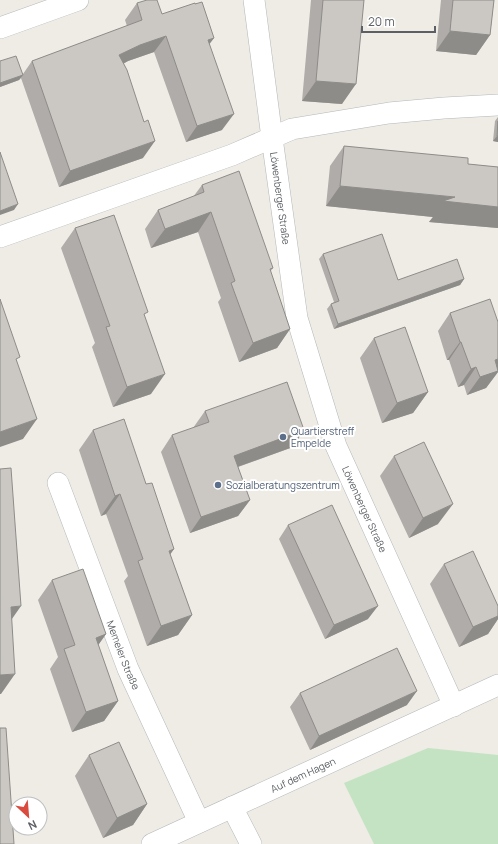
<svg xmlns="http://www.w3.org/2000/svg" width="498" height="844" font-family="Manrope,sans-serif">
<style>
.green{fill:#c3e3c3}
.lines{fill:none;stroke-linecap:round;stroke-linejoin:round}
.minor-casing{stroke:#b5b7ba;stroke-width:22}
.minor{stroke:#fff;stroke-width:21}
.wall{fill:#afaca9}
.shaded-wall{fill:#8e8c89}
.building{fill:#cbc8c4;stroke:#8e8c89}
.service-dot{fill:#5c6f8a;stroke:#fff;stroke-width:1.5}
.labels{text-anchor:middle;stroke-width:4;stroke-linejoin:round;paint-order:stroke}
.street-label{font-size:10px;fill:#5c6064;stroke:#fff}
.service-label{font-size:10px;fill:#4e5e75;stroke:#fff;text-anchor:start}
</style>
<rect width="100%" height="100%" fill="#eeece5"/>
<path class="green" d="M428 748 498 755V844H374L344 783Z"/>
<g class="lines">
<defs>
<g id="minor">
<path id="s1" d="M254 0 272 138 297 318 336 446 454 706"/>
<path d="M0 28 78 0"/>
<path d="M0 237 232 155 292 129 389 113 444 108 498 105"/>
<path id="s2" d="M58 483 128 669 199 822"/>
<path d="M232 807 251 844"/>
<path id="s3" d="M152 844 498 685"/>
</g>
</defs>
<use href="#minor" class="minor-casing"/>
<use href="#minor" class="minor"/>
</g>
<path class="wall" d="M311 0H364L342 104 302 101Z
M441 0H494L490 35 476 55 436 51Z
M137 3 214 38 209 44 222 130 186 142 154 52 128 61 123 64 143 158 59 187 21 78 19 80 0 87V61L23 74 32 61 127 26 125 20Z
M498 117V142L493 141 495 121Z
M344 146 468 164 498 167V228L429 222 433 217 326 206 330 166Z
M202 185 273 268 270 272 290 329 277 348 239 362 218 302 221 298 198 232 151 248 145 229 158 210 193 197Z
M75 228 151 394 113 407 92 347 95 343 61 248Z
M323 254 398 280 464 279 460 285 334 329 327 309 331 304 334 302 319 259Z
M450 313 498 372 486 388 467 395 464 385 458 387 449 360H447L438 331Z
M374 338 428 392 413 413 382 423 360 358Z
M205 411 293 447 238 467 250 500 238 516 190 533 161 452 172 435 193 428Z
M93 430 146 484 174 549 170 554 192 615 178 635 147 646 124 581 128 576 106 514 101 516 79 450Z
M394 456 438 524 409 538 380 476Z
M288 525 368 619 325 639 279 539Z
M444 564 498 606V619L488 634 459 647 430 584Z
M52 580 106 634 98 645 118 701 104 721 72 732 50 669 58 657 38 600Z
M300 693 407 705 310 750 290 707Z
M89 755 147 804 133 825 103 838 75 776Z"/>
<path class="shaded-wall" d="M450 31 490 35 476 55 436 51Z
M166 36 154 52 128 61 108 72 119 55 140 45Z
M214 38 202 54 208 40Z
M23 75 19 80 0 87V83Z
M316 81 356 84 342 104 302 101Z
M234 114 222 130 186 142 197 126Z
M497 136H498V142L493 141Z
M155 141 143 158 59 187 70 171Z
M340 186 455 197 498 207V228L429 222 433 217 326 206Z
M18 204 14 210 0 215V211Z
M211 212 198 232 151 248 165 229Z
M464 279 460 285 334 329 338 324Z
M290 329 277 348 239 362 253 343Z
M460 342H461L449 360H447Z
M498 359V372L486 388 467 395 480 377 495 360Z
M476 367 464 385 458 387 471 369Z
M165 374 151 394 113 407 127 387Z
M428 392 413 413 382 423 397 403Z
M37 419 23 439 0 447V432Z
M304 430 293 447 223 472 234 456Z
M120 494 106 514 101 516 115 496Z
M250 500 238 516 190 533 201 517Z
M453 504 438 524 409 538 423 518Z
M174 549 160 569 169 551Z
M21 606 7 626 11 607Z
M378 606 368 619 325 639 334 625Z
M192 615 178 635 147 646 161 626Z
M498 616V619L488 634 459 647 473 627Z
M106 634 92 654 96 638Z
M15 674 1 694H0V675Z
M417 691 407 705 310 750 319 736Z
M118 701 104 721 72 732 86 712Z
M147 804 133 825 103 838 117 818Z"/>
<path class="building" d="M147 0H157L162 14 195 3V4L202 2 214 38 208 40 234 114 197 126 166 36 140 45 119 55 127 70 144 122 148 120 155 141 70 171 32 61 142 20 137 3Z
M323 0H364L356 84 316 81Z
M453 0H494L490 35 450 31Z
M16 56 23 75 0 83V61Z
M498 121V136H497Z
M344 146 468 158V164L498 167V207L443 201 455 197 340 186Z
M0 152 18 204 0 211Z
M239 171 273 268 270 269 290 329 253 343 231 283 235 281 211 212 165 229 158 210 204 192 202 185Z
M114 215 148 312 144 314 165 374 127 387 106 327 110 326 75 228Z
M382 234 398 280 457 259 464 279 338 324 331 304 339 301 323 254Z
M0 299 20 357 16 359 37 419 0 432Z
M490 299 498 322V359L495 360 498 371 480 377 476 367 471 369 461 342H460L450 313Z
M405 327 428 392 397 403 374 338Z
M287 382 304 430 234 456 250 500 201 517 172 435 209 422 205 411Z
M124 419 146 484 152 483 174 549 169 551 192 615 161 626 138 561 143 559 120 494 115 496 93 430Z
M424 442 453 504 423 518 394 456Z
M11 468 21 606 11 607 15 674 0 675V469Z
M332 505 378 606 334 625 288 525Z
M473 551 498 606V616L473 627 444 564Z
M83 569 106 634 96 638 118 701 86 712 64 649 75 645 52 580Z
M397 648 417 691 319 736 300 693Z
M0 728H6L14 844H0Z
M119 742 147 804 117 818 89 755Z"/>
<g class="service-dot">
<circle cx="283" cy="437" r="4"/>
<circle cx="218" cy="485" r="4"/>
</g>
<g class="labels">
<g class="street-label">
<text dy="4" stroke="none"><textPath href="#s1" startOffset="200">Löwenberger Straße</textPath></text>
<text dy="4" stroke="none"><textPath href="#s1" startOffset="524">Löwenberger Straße</textPath></text>
<text dy="4" stroke="none"><textPath href="#s2" startOffset="184">Memeler Straße</textPath></text>
<text dy="4" stroke="none"><textPath href="#s3" startOffset="166">Auf dem Hagen</textPath></text>
</g>
<g class="service-label">
<text x="291" y="435">Quartierstreff<tspan x="291" dy="12">Empelde</tspan></text>
<text x="226" y="489">Sozialberatungszentrum</text>
</g>
</g>
<g transform="translate(28 816) rotate(154)"><circle r="19" fill="#ffffff" stroke="#bebfc1"/>
<path d="M0-3L7 15L0 10L-7 15Z" fill="#db4a3e"/>
<text y="-6" font-size="11" font-weight="bold" text-anchor="middle" fill="#5c6064">N</text>
</g>
<path d="M362 26v6h73v-6" fill="none" stroke="#5c6064" stroke-width="2"/>
<text x="368" y="26" font-size="12" fill="#5c6064" stroke="#ffffff" stroke-width="3" paint-order="stroke">20 m</text>
</svg>
